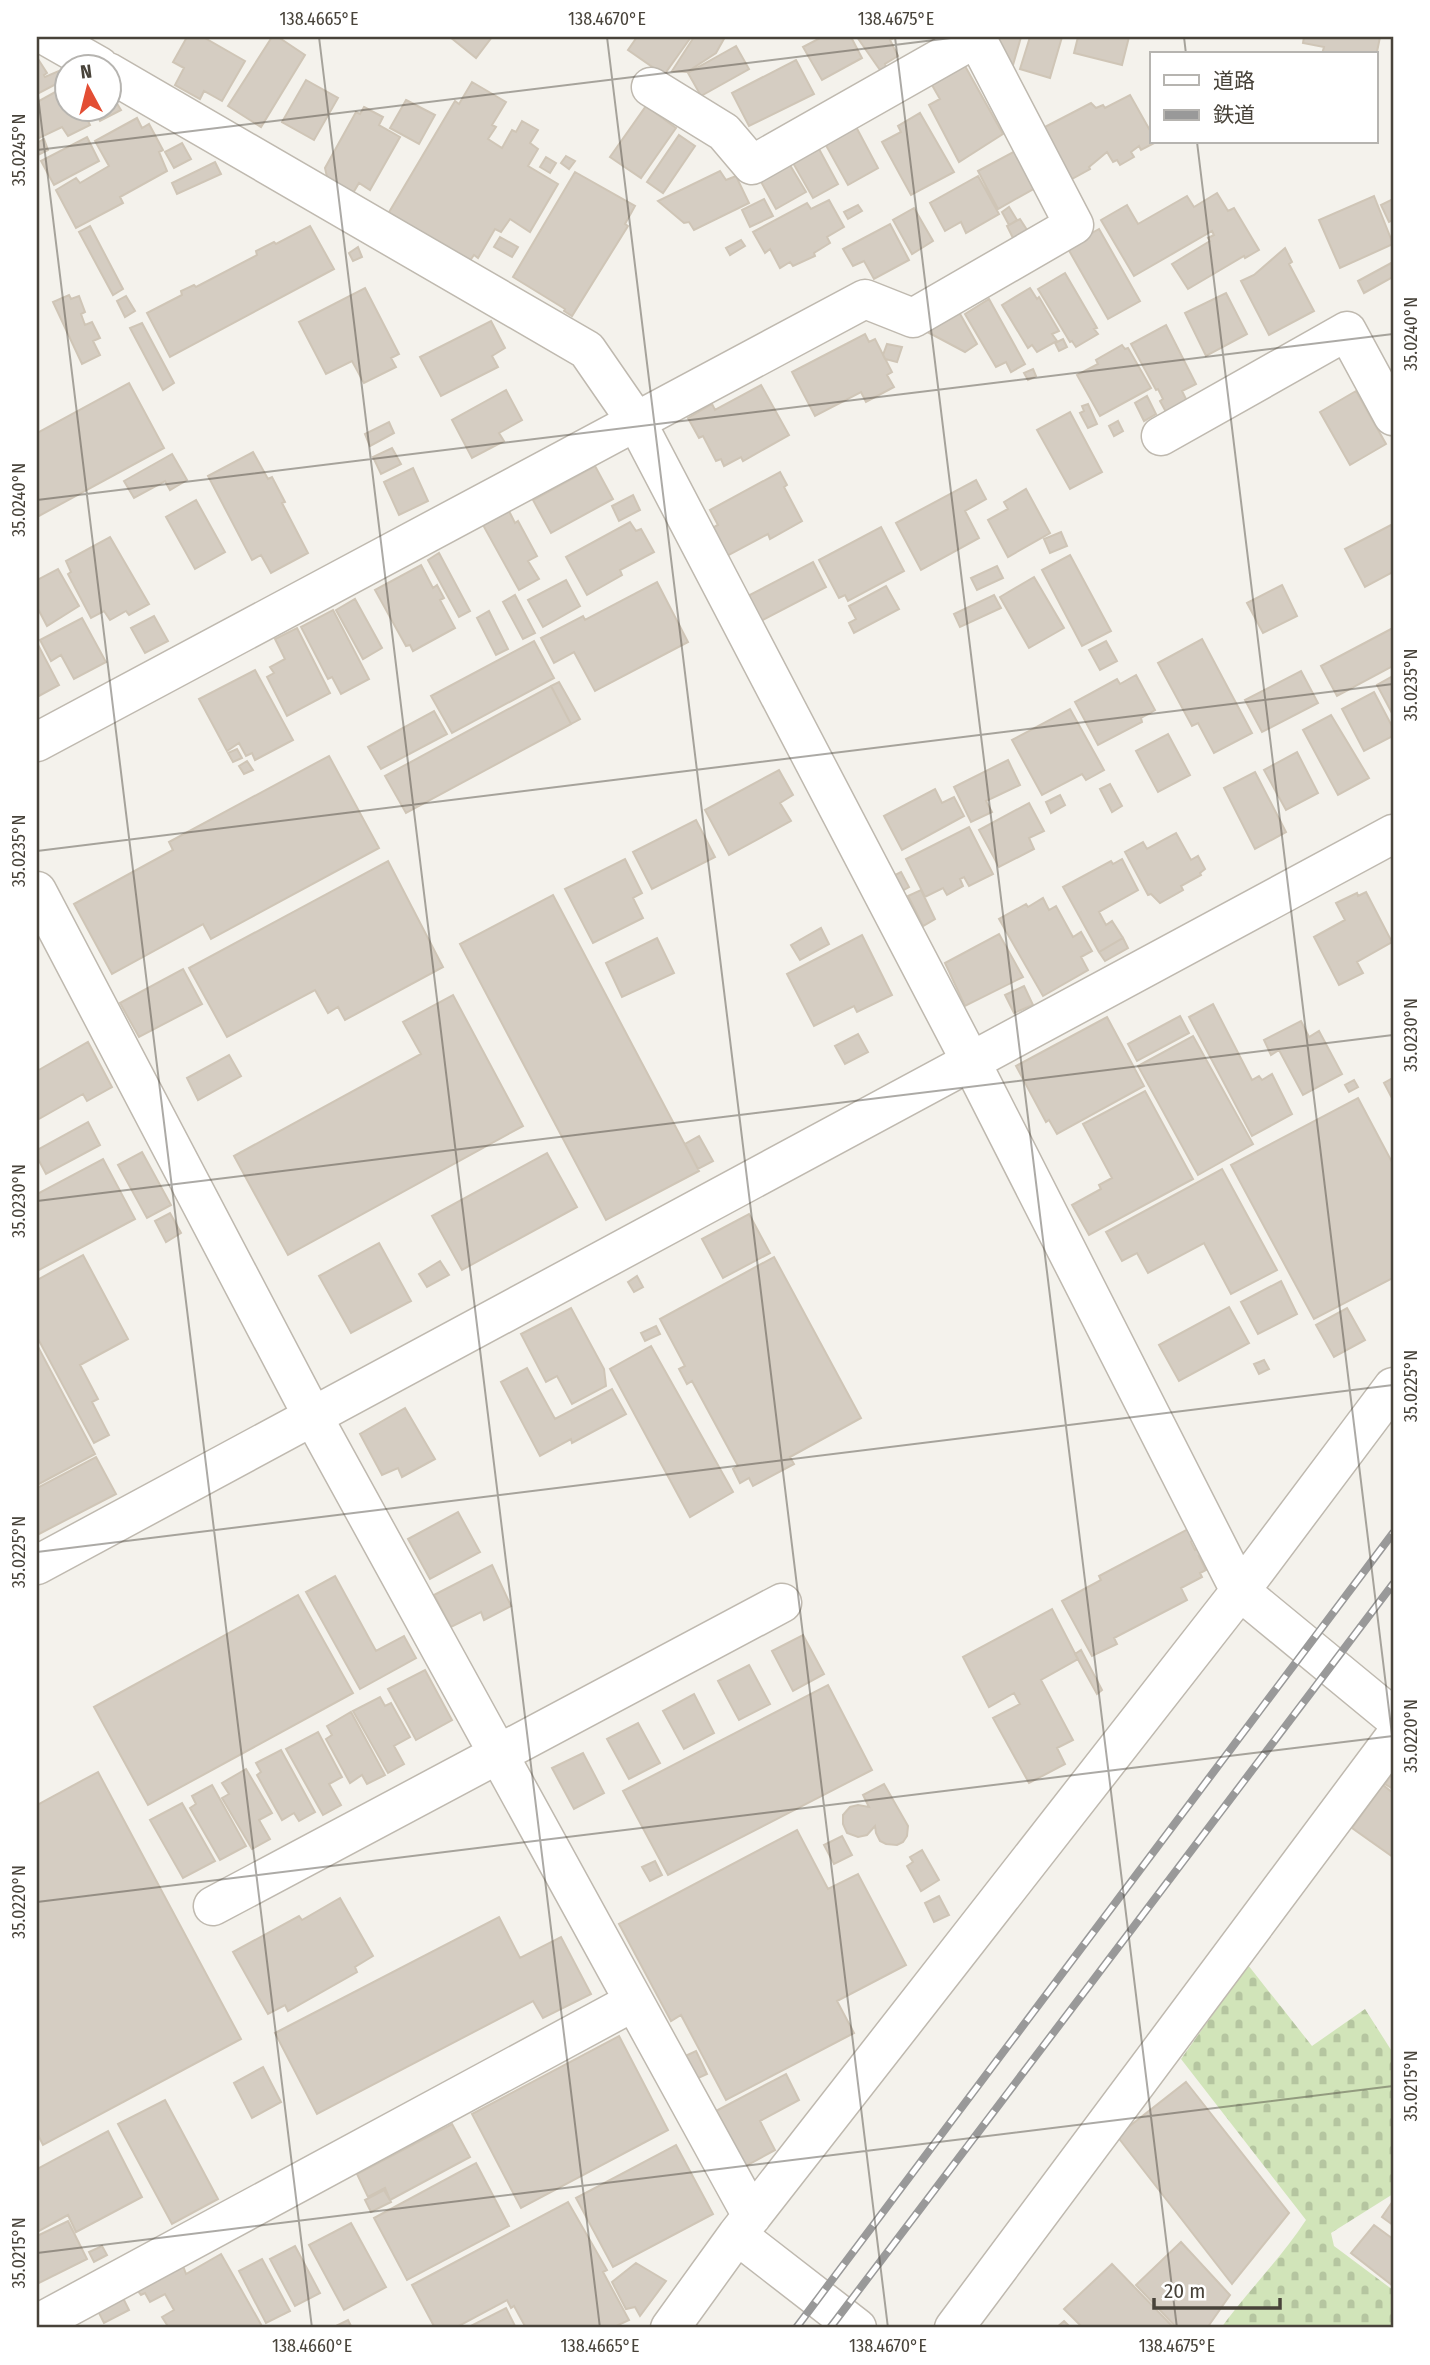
<svg xmlns="http://www.w3.org/2000/svg" width="1430" height="2365" font-family="'Fira Sans Condensed','Noto Sans JP',sans-serif">
<style>
.cemetery{fill:url(#cemetery-stones)}
.building{fill:#d5cdc2;stroke:#cfc5b6;stroke-width:2}
.lines{fill:none;stroke-linecap:round;stroke-linejoin:round}
.minor-casing{stroke:#bfb9af;stroke-width:41}
.minor{stroke:#fff;stroke-width:38}
.rail-casing{stroke:#999;stroke-width:8}
.rail{stroke:#fff;stroke-width:5;stroke-dasharray:16;stroke-linecap:butt}
.ticks{fill:none;stroke:#48433a;stroke-width:2;stroke-opacity:0.45}
.neatline{fill:none;stroke:#48433a;stroke-width:2.5}
.ticks-label{font-size:18px;text-anchor:middle;fill:#48433a}
</style>
<defs>
<pattern id="cemetery-stones" width="16" height="16" patternUnits="userSpaceOnUse" patternTransform="scale(1.75)"><rect width="16" height="16" fill="#d1e4b9"/><path d="M2 7V4a2 2 0 0 1 4 0v3zM10 15v-3a2 2 0 0 1 4 0v3z" fill="#b5c5a0"/></pattern>
</defs>
<rect width="100%" height="100%" fill="#f4f2ec"/>
<path class="cemetery" d="M1248 1965 1312 2046 1365 2009 1393 2053V2194L1331 2233 1334 2246 1393 2290V2328H1221C1248 2291 1281 2258 1306 2220L1181 2059Z"/>
<path class="building" d="M187 37H203L245 61 222 101 204 91 200 99 175 85 184 68 173 62Z
M272 37H278L305 55 261 127 228 106Z
M450 37H492L476 58Z
M637 37H691L664 75 628 50Z
M694 37H725L716 53 687 72 672 71Z
M822 37H851L862 58 822 80 803 47Z
M857 37H896L890 40 898 56 885 64 886 67 880 70Z
M996 37H1021L1013 65 1000 61Z
M1030 37H1062L1050 78 1020 69Z
M1078 37H1129L1122 65 1074 53Z
M1304 37H1380L1376 57V54H1322L1324 47 1303 43Z
M736 46 749 69 701 96 688 73Z
M38 59 47 73 44 75 45 77 61 70 66 73V79L37 94Z
M796 60 814 94 749 126 732 93Z
M965 66 1003 134 959 162 929 105 940 99 932 85Z
M306 80 338 98 314 140 282 122Z
M472 82 506 102 492 125 496 127 488 139 502 148 512 130 516 132 522 121 538 130 530 143 538 149 528 166 558 184 530 232 510 219 501 232 495 229 478 258 474 255 469 262 388 214 455 101 459 104Z
M66 86V108H82L90 125 68 136 62 127 37 139V102Z
M1130 95 1152 134V142H1156L1141 150 1139 146 1131 152 1134 157 1120 165 1117 160 1113 162 1107 152 1089 167 1090 169 1072 179 1043 128 1091 103 1096 108 1103 105 1105 108Z
M113 97 121 110 100 121 94 108H108V100Z
M406 100 435 115 419 144 390 128Z
M646 106 676 128 641 178 610 157Z
M364 107 383 117 379 125 400 137 370 190 359 183 353 193 327 177 325 168 356 112 360 114Z
M920 113 954 172 911 195 882 142 901 132 898 126Z
M137 118 142 128 149 124 163 150 159 152 167 171 120 197 123 203 76 228 56 190 76 178 80 183 109 166 95 141Z
M854 123 878 168 848 185 823 140Z
M679 135 695 146 663 193 647 182Z
M87 137 99 161 54 185 41 161Z
M44 139 48 150 38 155 37 143Z
M182 143 191 159 174 168 165 152Z
M819 149 838 184 813 198 793 163Z
M1017 150 1037 187 998 209 978 171Z
M784 155 806 192 776 209 755 171Z
M566 156 575 161 569 169 561 163Z
M546 157 556 163 550 173 540 167Z
M215 162 221 174 177 194 172 183Z
M720 171 726 180 736 176 749 203 694 230 689 222 684 223 658 201Z
M575 172 635 206 625 224 628 226 572 316 564 311 565 309 513 277Z
M978 176 999 214 966 233 961 222 945 231 930 203Z
M1217 193 1228 211 1234 208 1259 250 1245 258 1244 256 1188 289 1172 264 1210 241 1208 238 1214 235 1212 231 1134 276 1101 220 1127 205 1138 224 1187 196 1194 207Z
M1374 196 1393 244 1340 268 1319 220Z
M764 199 773 216 750 227 742 210Z
M1393 199V220L1389 222 1381 205Z
M829 200 844 227 827 237 830 243 814 253 815 256 793 266 790 262 780 268 770 249 765 253 753 232 807 203 811 209Z
M858 205 862 211 848 219 844 212Z
M1009 207 1017 220 1009 225 1002 212Z
M914 208 933 241 912 254 893 220Z
M1020 219 1027 230 1013 238 1007 226Z
M890 224 909 260 874 279 864 261 853 266 843 249Z
M90 226 123 289 113 295 79 232Z
M310 226 334 269 170 357 147 313 180 296 182 295 181 291 194 285 196 287 257 255 256 251 274 242 276 244Z
M1099 229 1140 301 1108 319 1067 247Z
M500 237 518 247 512 257 494 247Z
M741 240 745 246 730 255 726 248Z
M358 247 362 257 353 261 349 253Z
M1285 248 1292 262 1289 264 1314 311 1269 335 1241 281 1254 275Z
M1393 262V277L1364 293 1358 281Z
M1065 273 1097 328 1094 329 1098 334 1076 347 1072 341 1070 342 1038 289Z
M365 288 399 354 391 358 396 367 364 383 352 361 326 374 299 322Z
M1030 288 1037 299 1039 297 1059 331 1052 334 1057 341 1037 352 1032 345 1028 348 1002 305Z
M1226 293 1247 334 1206 356 1185 313Z
M69 295 71 299 79 296 85 312 81 314 85 325 92 322 100 338 93 341 100 355 82 364 53 302Z
M126 296 135 311 125 317 117 301Z
M989 299 1025 364 1011 372 1006 362 996 367 965 314Z
M955 305 977 344 965 352 916 326Z
M491 321 505 348 492 356 498 367 441 396 420 357Z
M142 323 174 383 163 390 130 328Z
M1166 325 1196 384 1182 391 1187 401 1166 412 1160 401 1163 399 1158 389 1156 390 1131 344Z
M865 334 869 342 875 339 892 372 887 375 894 387 866 402 861 392 815 416 792 372Z
M1063 339 1067 347 1059 351 1055 343Z
M887 344 902 347 897 362 885 359 883 355Z
M1122 345 1125 349 1128 348 1151 388 1100 416 1077 375 1098 364 1096 360Z
M1033 369 1036 376 1028 380 1024 373Z
M129 383 164 448 37 517V433Z
M761 385 789 435 743 461 741 457 724 466 721 459 716 461 703 436 699 438 688 418 712 404 715 410Z
M506 390 522 420 499 433 504 441 472 458 452 420Z
M1356 391 1386 444 1350 465 1320 412Z
M1147 396 1156 414 1144 421 1135 403Z
M1088 404 1097 424 1088 428 1080 413 1084 411 1082 406Z
M1070 412 1102 472 1070 489 1037 430Z
M1118 421 1123 431 1114 436 1109 426Z
M389 422 394 433 370 446 365 434Z
M392 448 401 464 381 474 373 457Z
M253 452 268 479 272 477 285 502 282 503 308 553 271 573 261 555 252 560 208 476Z
M172 454 187 480 170 490 165 481 134 498 124 481Z
M595 466 613 499 551 533 533 500Z
M413 468 428 501 399 515 384 482Z
M780 472 787 485 784 487 802 521 770 539 768 534 727 556 712 528 718 525 710 510Z
M976 480 986 499 965 511 979 538 921 570 896 523Z
M1026 489 1050 533 1008 557 988 520 1008 509 1004 502Z
M633 495 640 510 619 521 612 506Z
M196 500 225 552 195 569 166 517Z
M509 511 515 523 518 521 537 556 528 561 539 579 519 590 483 525Z
M630 522 636 531 641 529 654 552 620 570 622 575 587 595 566 557Z
M1393 524V572L1365 587 1345 549Z
M881 527 904 571 848 601 845 595 839 598 819 560Z
M1061 532 1067 546 1050 553 1044 539Z
M110 537 149 604 129 615 126 611 110 620 104 611 91 618 68 574 71 572 66 561Z
M439 553 470 611 459 617 428 560Z
M1070 555 1111 631 1082 646 1042 570Z
M813 562 826 587 759 622 746 597Z
M421 565 433 588 437 585 444 598 440 600 455 628 413 651 410 645 406 646 375 590Z
M997 566 1003 578 977 590 971 578Z
M58 569 79 606 47 626 37 607V580Z
M1034 577 1064 628 1029 648 1000 597Z
M566 580 580 606 543 627 528 600Z
M657 582 688 642 595 691 574 652 554 663 541 638 583 616 585 620Z
M1282 585 1297 616 1263 633 1247 603Z
M886 586 899 609 854 633 849 623 856 619 849 606Z
M515 595 535 633 523 639 503 602Z
M994 595 1001 608 960 627 954 614Z
M355 599 382 648 363 659 336 610Z
M333 610 369 679 341 694 332 677 328 679 301 627Z
M489 611 508 649 496 655 477 618Z
M154 616 168 641 145 653 131 628Z
M82 618 106 662 74 679 61 655 51 661 40 640Z
M297 628 330 693 287 716 267 677 274 673 270 667 285 659 275 639Z
M1393 628V666L1337 696 1321 666Z
M1202 639 1252 733 1214 753 1198 723 1192 726 1158 663Z
M534 641 554 678 452 733 431 696Z
M1106 641 1117 661 1100 670 1089 650Z
M37 643 59 685 37 697Z
M255 670 293 740 255 760 252 753 246 756 239 743 227 751 199 699Z
M1301 671 1318 703 1262 732 1245 700Z
M1136 675 1155 710 1141 718 1142 722 1098 745 1075 702 1117 679 1120 684Z
M1393 676V715L1377 685Z
M559 682 580 719 571 724 551 686Z
M551 686 571 724 406 813 385 776Z
M1374 692 1393 728V736L1364 751 1342 709Z
M1070 709 1104 770 1086 780 1082 774 1042 795 1012 740Z
M434 711 447 734 381 769 368 747Z
M1331 715 1369 778 1338 795 1303 730Z
M1168 734 1190 775 1158 792 1136 751Z
M237 749 242 758 233 762 228 753Z
M1297 752 1318 793 1286 810 1264 770Z
M329 756 379 848 211 939 203 924 112 974 74 904 173 850 169 842Z
M1008 760 1020 785 986 801 992 812 971 822 954 787Z
M247 761 253 770 244 774 239 766Z
M779 770 793 795 780 803 791 821 729 855 705 810Z
M1255 772 1286 832 1255 849 1224 788Z
M1110 784 1122 806 1112 812 1100 789Z
M935 789 942 803 954 797 964 816 902 850 884 816Z
M1060 795 1065 805 1051 813 1046 802Z
M1029 803 1044 831 1029 838 1034 849 999 867 979 830Z
M696 820 715 857 652 889 633 852Z
M969 827 993 874 969 886 964 877 960 879 963 886 947 895 943 888 925 897 906 859Z
M1176 833 1191 860 1198 856 1205 869 1200 873 1201 875 1181 886 1183 890 1160 903 1151 894 1148 895 1125 852 1143 842 1147 849Z
M625 859 642 893 633 898 643 918 593 943 565 889Z
M1122 859 1138 890 1099 912 1106 925 1112 921 1123 938 1099 952 1063 887 1111 861 1113 864Z
M388 861 443 967 345 1020 338 1007 328 1013 315 990 227 1037 189 968Z
M901 872 909 887 902 891 893 876Z
M921 890 935 919 923 926 908 896Z
M1366 892 1392 942 1357 962 1363 973 1339 985 1314 937 1345 920 1336 903 1357 893 1358 896Z
M553 895 699 1171 606 1220 460 944Z
M1043 898 1049 910 1056 906 1073 937 1081 932 1092 951 1081 957 1088 970 1043 996 999 919 1026 904 1028 907Z
M821 928 829 944 800 960 791 945Z
M999 934 1023 977 965 1006 945 963Z
M862 935 892 995 857 1012 854 1006 814 1026 787 974Z
M657 938 674 973 622 997 606 963Z
M1123 938 1128 948 1105 961 1099 952Z
M183 969 202 1004 139 1037 120 1003Z
M1024 986 1033 1005 1014 1013 1005 995Z
M453 995 523 1126 288 1255 234 1156 421 1054 403 1022Z
M1213 1004 1252 1080 1259 1076 1262 1080 1272 1074 1292 1114 1252 1136 1189 1017Z
M1180 1016 1189 1033 1137 1061 1128 1044Z
M1107 1017 1144 1086 1057 1134 1049 1120 1046 1122 1016 1066Z
M1301 1021 1309 1037 1319 1031 1342 1074 1303 1095 1279 1050 1271 1055 1264 1040Z
M858 1034 868 1052 845 1064 835 1046Z
M1193 1036 1253 1144 1198 1175 1138 1066Z
M88 1042 112 1087 87 1101 83 1094 37 1120V1071Z
M229 1055 241 1076 198 1100 187 1078Z
M1393 1078V1100L1384 1083Z
M1354 1080 1358 1087 1349 1092 1345 1085Z
M1145 1091 1193 1179 1089 1235 1072 1205 1101 1189 1099 1185 1112 1178 1083 1124Z
M1358 1098 1393 1164V1278L1314 1319 1231 1165Z
M88 1122 100 1145 46 1174 37 1157V1150Z
M699 1136 713 1161 698 1169 685 1144Z
M142 1152 171 1205 147 1218 118 1165Z
M547 1153 577 1207 462 1270 432 1216Z
M103 1159 135 1219 37 1271V1194Z
M1222 1169 1277 1270 1231 1294 1204 1243 1148 1273 1137 1253 1122 1261 1106 1232Z
M170 1213 181 1233 166 1242 155 1221Z
M749 1214 770 1253 723 1278 702 1239Z
M379 1243 411 1301 351 1333 319 1276Z
M83 1255 128 1339 80 1365 98 1399 92 1402 109 1435 94 1443 37 1337V1280Z
M774 1257 861 1418 790 1457 794 1464 753 1486 749 1478 740 1483 733 1469 738 1466 692 1381 687 1384 679 1369 685 1366 660 1319Z
M440 1261 449 1275 427 1287 419 1274Z
M637 1276 643 1287 634 1292 628 1282Z
M1281 1281 1297 1314 1258 1334 1241 1302Z
M1229 1307 1249 1343 1179 1381 1159 1345Z
M571 1308 604 1369 606 1386 572 1404 557 1376 546 1382 521 1334Z
M1347 1308 1365 1340 1334 1357 1316 1325Z
M656 1326 660 1334 645 1341 641 1333Z
M37 1345 95 1454 37 1485Z
M651 1346 733 1492 690 1517 610 1369Z
M1264 1360 1269 1369 1259 1374 1254 1364Z
M527 1368 555 1419 612 1389 626 1414 572 1443 571 1439 540 1456 501 1382Z
M405 1408 435 1459 402 1477 398 1468 382 1475 360 1434Z
M96 1457 116 1494 37 1535V1488Z
M458 1512 480 1552 430 1579 408 1539Z
M1190 1528 1196 1539 1191 1542 1195 1550 1202 1547 1205 1553 1199 1556 1206 1570 1200 1573 1202 1577 1181 1588 1187 1600 1114 1638 1117 1644 1092 1656 1062 1601 1101 1580 1099 1576Z
M492 1565 511 1606 484 1620 481 1612 451 1627 434 1595Z
M335 1576 376 1651 404 1636 416 1658 360 1689 306 1592Z
M298 1595 353 1693 148 1805 94 1707Z
M1052 1609 1078 1659 1041 1680 1073 1740 1057 1748 1065 1764 1029 1783 993 1718 1020 1704 1014 1693 989 1707 963 1657Z
M803 1635 824 1674 793 1691 772 1651Z
M1081 1650 1102 1690 1097 1694 1075 1654Z
M749 1665 770 1704 739 1720 718 1681Z
M425 1670 452 1720 416 1740 388 1689Z
M828 1685 872 1770 668 1875 623 1791Z
M694 1694 714 1733 684 1749 663 1711Z
M380 1697 385 1706 391 1703 410 1737 394 1746 404 1764 388 1773 353 1711Z
M351 1712 385 1775 367 1784 362 1775 350 1783 326 1739 332 1735 327 1726Z
M638 1723 660 1763 629 1779 607 1739Z
M318 1732 342 1777 329 1784 341 1805 323 1815 286 1749Z
M281 1750 315 1812 299 1821 294 1813 282 1820 257 1775 261 1772 256 1763Z
M583 1753 604 1793 574 1809 552 1768Z
M246 1769 272 1813 259 1820 270 1839 252 1849 222 1798 229 1794 222 1783Z
M98 1772 241 2039 43 2145 37 2133V1805Z
M1393 1772V1789L1385 1784Z
M884 1784 908 1826 907 1836 903 1842 897 1845 886 1844 880 1841 876 1833 875 1826 867 1835 858 1837 847 1833 843 1824V1815L850 1807 858 1805 869 1807 863 1795Z
M212 1785 246 1846 220 1860 190 1808 196 1804 192 1796Z
M1383 1785 1393 1793V1857L1352 1828Z
M182 1803 215 1861 183 1878 150 1820Z
M797 1830 828 1889 858 1874 906 1965 837 2001 854 2033 726 2100 681 2015 671 2021 619 1924Z
M842 1836 852 1855 834 1864 824 1845Z
M922 1850 939 1880 921 1891 907 1866 913 1862 910 1857Z
M655 1861 662 1875 650 1881 642 1867Z
M939 1896 949 1915 934 1922 925 1903Z
M340 1898 373 1956 355 1967 357 1972 288 2011 285 2005 268 2014 233 1952 299 1916 302 1920Z
M499 1917 520 1958 561 1937 591 1994 543 2018 533 2001 317 2114 275 2033Z
M619 2036 668 2130 521 2208 472 2114Z
M696 2051 707 2074 694 2080 683 2057Z
M263 2067 281 2102 252 2118 234 2083Z
M786 2074 799 2100 760 2121 775 2150 746 2166 716 2111Z
M1186 2082 1289 2213 1232 2284 1117 2136Z
M165 2100 218 2199 172 2224 118 2124Z
M452 2124 470 2157 390 2200 385 2188 368 2197 357 2174Z
M108 2131 142 2197 76 2232 68 2215 37 2232V2169Z
M676 2145 713 2214 613 2267 576 2198Z
M476 2163 509 2226 407 2280 374 2218Z
M384 2190 391 2202 371 2212 365 2200Z
M1393 2201V2225L1382 2217Z
M568 2202 607 2270 603 2272 629 2320 612 2328H526L514 2306 511 2308 507 2300 455 2328H435L412 2285Z
M68 2221 87 2259 39 2283 37 2279V2236Z
M351 2223 386 2287 344 2310 309 2245Z
M1374 2225 1393 2239V2286L1351 2253Z
M1181 2242 1230 2295 1207 2328H1177L1136 2285Z
M102 2246 107 2255 94 2262 89 2252Z
M295 2246 320 2293 295 2306 270 2259Z
M221 2254 263 2328H169L162 2317 174 2310 165 2294 150 2302 145 2293 141 2295 138 2291 183 2266 186 2274Z
M262 2259 290 2311 266 2323 239 2271Z
M636 2263 666 2281 640 2316 635 2307 626 2309 612 2282Z
M1112 2264 1174 2328H1083L1064 2309Z
M123 2298 129 2310 104 2323 98 2311Z
M506 2308 516 2328H467Z
M348 2320 352 2328H332Z
M1064 2321 1071 2328H1056Z"/>
<g class="lines">
<defs>
<path id="minor" d="M48 37 99 66
M108 72 587 350 636 421 970 1060 1240 1591 1393 1717
M651 87 724 132 752 165 976 38
M1161 436 1347 331 1393 416
M37 742 865 299 913 318 1074 225 976 37
M37 891 312 1415 752 2216
M37 1565 1393 834
M213 1906 782 1603
M737 2235 857 2328
M37 2324 633 2002
M670 2328 737 2235 1240 1591 1393 1387
M954 2328 1393 1739"/>
</defs>
<use href="#minor" class="minor-casing"/>
<use href="#minor" class="minor"/>
<defs>
<path id="rail" d="M796 2328 1393 1533
M830 2328 1393 1584"/>
</defs>
<use href="#rail" class="rail-casing"/>
<use href="#rail" class="rail"/>
</g>
<path class="ticks" d="M319 37 600 2328M607 37 888 2328M895 37 1177 2328M1184 37 1186 54M37 88 312 2328M1197 142 1393 1743M37 150 959 37M37 500 1393 334M37 851 1393 684M37 1201 1393 1035M37 1552 1393 1385M37 1902 1393 1736M37 2253 1393 2086"/>
<rect width="1430" height="2365" fill="none" stroke="#ffffff" stroke-width="77"/>
<rect x="1150" y="52" width="228" height="91" fill="#ffffff" stroke="#b6b4b0" stroke-width="2"/>
<rect x="1164" y="75" width="35" height="10" fill="#ffffff" stroke="#b6b4b0" stroke-width="2"/>
<text x="1213" y="88" font-size="21" fill="#48433a">道路</text>
<rect x="1164" y="110" width="35" height="10" fill="#999999" stroke="#b6b4b0" stroke-width="2"/>
<text x="1213" y="122" font-size="21" fill="#48433a">鉄道</text>
<g transform="translate(88 88) rotate(353)"><circle r="33" fill="#ffffff" stroke="#b6b4b0" stroke-width="2"/>
<path d="M0-5L12 26L0 18L-12 26Z" fill="#e34e34"/>
<text y="-10" font-size="19" font-weight="bold" text-anchor="middle" fill="#48433a">N</text>
</g>
<path d="M1154 2298v10h126v-10" fill="none" stroke="#48433a" stroke-width="3.5"/>
<text x="1164" y="2298" font-size="21" fill="#48433a" stroke="#ffffff" stroke-width="5" paint-order="stroke">20 m</text>
<rect x="38" y="38" width="1354" height="2288" class="neatline"/>
<g class="ticks-label">
<text x="319" y="25">138.4665°E</text>
<text x="607" y="25">138.4670°E</text>
<text x="896" y="25">138.4675°E</text>
<text transform="translate(19 150) rotate(-90)" y="6">35.0245°N</text>
<text transform="translate(1411 334) rotate(-90)" y="6">35.0240°N</text>
<text transform="translate(19 500) rotate(-90)" y="6">35.0240°N</text>
<text transform="translate(1411 685) rotate(-90)" y="6">35.0235°N</text>
<text transform="translate(19 851) rotate(-90)" y="6">35.0235°N</text>
<text transform="translate(1411 1035) rotate(-90)" y="6">35.0230°N</text>
<text transform="translate(19 1201) rotate(-90)" y="6">35.0230°N</text>
<text transform="translate(1411 1386) rotate(-90)" y="6">35.0225°N</text>
<text transform="translate(19 1552) rotate(-90)" y="6">35.0225°N</text>
<text transform="translate(1411 1736) rotate(-90)" y="6">35.0220°N</text>
<text transform="translate(19 1902) rotate(-90)" y="6">35.0220°N</text>
<text transform="translate(1411 2086) rotate(-90)" y="6">35.0215°N</text>
<text transform="translate(19 2253) rotate(-90)" y="6">35.0215°N</text>
<text x="312" y="2352">138.4660°E</text>
<text x="600" y="2352">138.4665°E</text>
<text x="888" y="2352">138.4670°E</text>
<text x="1177" y="2352">138.4675°E</text>
</g>
</svg>
